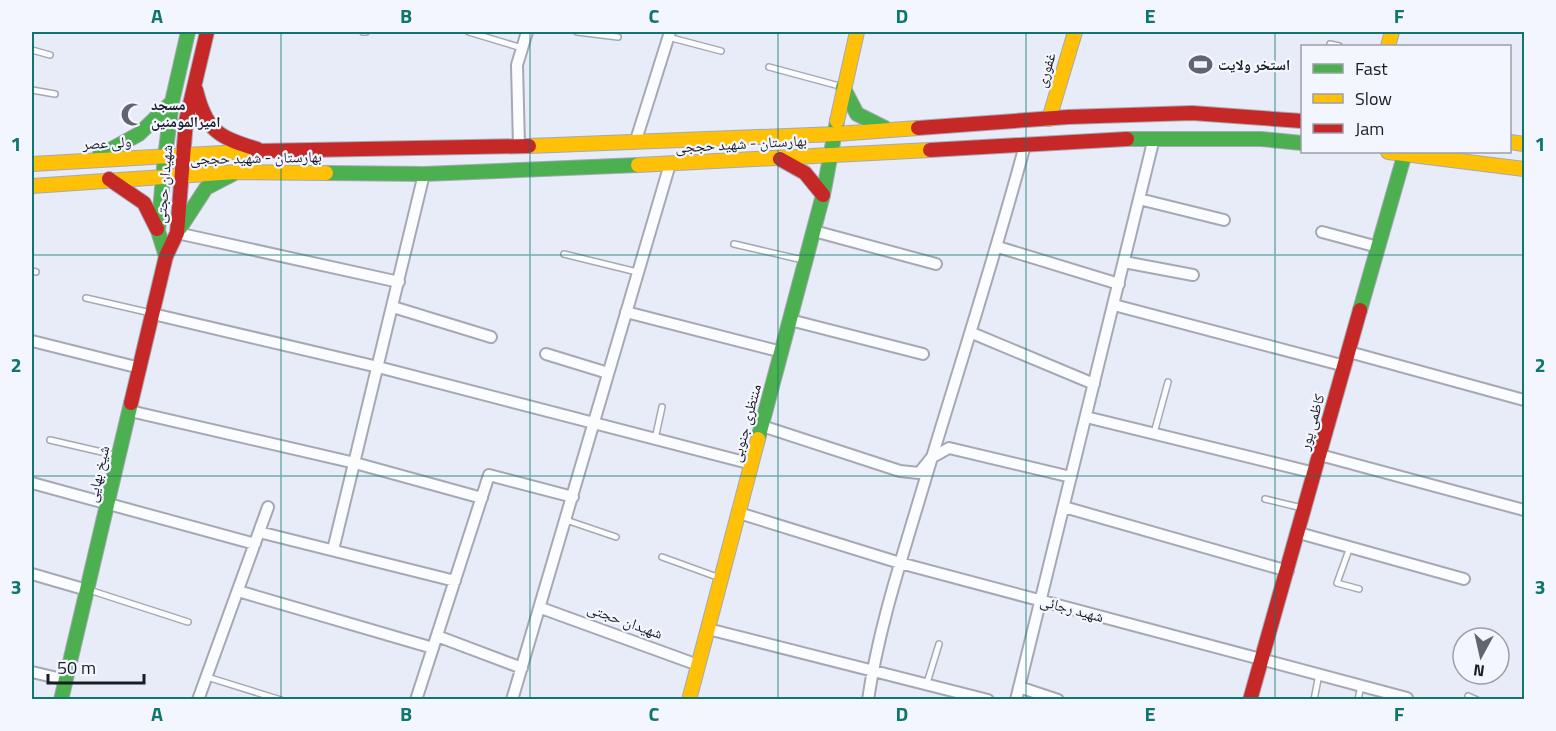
<svg xmlns="http://www.w3.org/2000/svg" width="1556" height="731" font-family="'Titillium Web','Noto Naskh Arabic',sans-serif">
<style>
.lines{fill:none;stroke-linecap:round;stroke-linejoin:round}
.lane-casing{stroke:#a6a9b3;stroke-width:8}
.street-casing{stroke:#a6a9b3;stroke-width:14}
.fast-casing{stroke:#a6a9b3;stroke-width:16}
.slow-casing{stroke:#a6a9b3;stroke-width:16}
.jam-casing{stroke:#a6a9b3;stroke-width:16}
.lane{stroke:#fbfcfe;stroke-width:5}
.street{stroke:#fbfcfe;stroke-width:10}
.fast{stroke:#4caf50;stroke-width:14}
.slow{stroke:#ffc107;stroke-width:14}
.jam{stroke:#c62828;stroke-width:14}
.grid{fill:none;stroke:#0f766e;stroke-width:1.5;stroke-opacity:0.55}
.labels{text-anchor:middle;stroke-width:4.5;stroke-linejoin:round;paint-order:stroke}
.poi-label{font-size:15px;font-weight:bold;fill:#1a1d25;stroke:#f3f6ff;text-anchor:start}
.street-label{font-size:15px;fill:#1a1d25;stroke:#f3f6ff}
.neatline{fill:none;stroke:#0f766e;stroke-width:2}
.grid-label{font-size:20px;text-anchor:middle;font-weight:bold;fill:#0f766e}
</style>
<rect width="100%" height="100%" fill="#e7ecf8"/>
<g class="lines">
<defs>
<path id="lane" d="M363 32H366
M469 32 522 48
M577 32 618 37
M668 37 721 51
M1330 44 1339 46
M32 50 50 55
M769 67 843 87
M32 90 55 94
M734 244 803 260
M564 254 637 272
M32 271 36 272
M86 298 151 313
M1154 433 1168 382
M655 439 662 407
M50 440 119 456
M1265 499 1302 508
M566 520 616 537
M1350 547 1337 583 1359 589
M662 557 720 578
M89 590 188 622
M207 677 281 700
M927 683 939 644
M1468 696 1477 700
M1314 700 1319 674
M1358 700 1361 685"/>
<path id="street" d="M636 140 670 32
M519 146 517 65 527 32
M1139 199 1224 220
M814 231 936 264
M1322 232 1378 247
M177 233 399 282
M998 247 1119 284
M1124 262 1193 275
M1114 305 1345 366
M393 307 491 337
M626 312 782 352
M153 314 378 367 752 464
M790 320 923 354
M972 333 1094 384
M32 341 140 368
M1349 352 1524 400
M546 354 608 373
M130 411 355 463 482 498
M1086 417 1315 473
M762 426 900 471 919 473 931 458 949 448 1071 477
M1320 455 1524 510
M32 483 255 544
M1064 507 1288 571
M739 513 900 563 1407 698
M259 532 455 581
M1299 533 1464 579
M333 550 424 174
M32 574 87 590
M238 591 433 648
M541 608 698 665
M708 629 988 700
M437 636 522 668
M32 672 66 680
M1019 687 1058 700
M198 700 268 507
M416 700 489 475 573 497
M512 700 670 164
M868 700C878 631 900 564 920 497 955 380 993 264 1025 145
M1016 700 1154 138"/>
<path id="fast" d="M843 87 857 114 885 128
M1127 139H1261L1302 143
M99 156 139 134 172 102
M326 173 424 174 638 165
M180 228 206 188 233 174
M166 256 158 231 165 157 172 102 188 32
M1360 310 1405 153
M758 439 823 195 837 121
M61 700 131 403"/>
<path id="slow" d="M1388 46 1392 32
M1049 119 1075 32
M837 121 857 32
M1510 142 1524 144
M529 146 836 134 918 128
M1388 152 1524 169
M32 164 257 151
M638 165 930 150
M32 186 236 172 326 173
M689 700 758 439"/>
<path id="jam" d="M196 90C206 131 218 137 257 149
M918 128 1068 117 1192 113 1302 121
M930 150 1127 139
M257 151 529 146
M780 159 805 173 823 195
M109 179 144 203 157 229
M131 403 166 256 177 233 186 121 207 32
M1250 700 1360 310"/>
</defs>
<use href="#lane" class="lane-casing"/>
<use href="#street" class="street-casing"/>
<use href="#fast" class="fast-casing"/>
<use href="#slow" class="slow-casing"/>
<use href="#jam" class="jam-casing"/>
<use href="#lane" class="lane"/>
<use href="#street" class="street"/>
<use href="#fast" class="fast"/>
<use href="#slow" class="slow"/>
<use href="#jam" class="jam"/>
</g>
<path class="grid" d="M281 32V700M530 32V700M778 32V700M1026 32V700M1275 32V700M32 255H1524M32 476H1524"/>
<defs>
<symbol id="stadium-bare" viewBox="-9 -9 18 18"><path d="M0-5a6.5 5 0 1 0 0 10a6.5 5 0 1 0 0-10ZM-3.5-1.8h7v3.6h-7Z" fill="#62656f" stroke="#f3f6ff" stroke-width="2.5" paint-order="stroke"/></symbol>
<symbol id="mosque-bare" viewBox="-9 -9 18 18"><path d="M3.5-4.9A6 6 0 1 0 3.5 4.9A5 5 0 1 1 3.5-4.9Z" fill="#62656f" stroke="#f3f6ff" stroke-width="2.5" paint-order="stroke"/></symbol>
</defs>
<g fill-rule="evenodd">
<use href="#stadium-bare" x="1184" y="48" width="33" height="33"/>
<use href="#mosque-bare" x="116" y="98" width="33" height="33"/>
</g>
<g class="labels">
<g class="poi-label">
<text x="1218" y="70">استخر ولایت</text>
<text x="151" y="110">مسجد<tspan x="151" dy="17">امیرالمومنین</tspan></text>
</g>
<g class="street-label">
<text transform="translate(1046 70) rotate(-73)" y="5">غفوری</text>
<text transform="translate(107 143) rotate(-3)" y="5">ولی عصر</text>
<text transform="translate(741 144) rotate(-3)" y="5">بهارستان - شهید حججی</text>
<text transform="translate(256 158) rotate(-1)" y="5">بهارستان - شهید حججی</text>
<text transform="translate(164 184) rotate(-85)" y="5">شهیدان حجتی</text>
<text transform="translate(1312 422) rotate(-74)" y="5">کاظمی پور</text>
<text transform="translate(746 423) rotate(-75)" y="5">منتظری جنوبی</text>
<text transform="translate(98 474) rotate(-77)" y="5">شیخ بهایی</text>
<text transform="translate(1072 609) rotate(15)" y="5">شهید رجائی</text>
<text transform="translate(625 621) rotate(20)" y="5">شهیدان حجتی</text>
</g>
</g>
<rect width="1556" height="731" fill="none" stroke="#f3f6ff" stroke-width="66"/>
<rect x="1301" y="45" width="210" height="108" fill="#f3f6ff" stroke="#9c9fa8" stroke-width="1.5"/>
<rect x="1313" y="64" width="30" height="9" fill="#4caf50" stroke="#9c9fa8" stroke-width="1.5"/>
<text x="1355" y="75" font-size="18" fill="#1a1d25">Fast</text>
<rect x="1313" y="94" width="30" height="9" fill="#ffc107" stroke="#9c9fa8" stroke-width="1.5"/>
<text x="1355" y="105" font-size="18" fill="#1a1d25">Slow</text>
<rect x="1313" y="124" width="30" height="9" fill="#c62828" stroke="#9c9fa8" stroke-width="1.5"/>
<text x="1355" y="135" font-size="18" fill="#1a1d25">Jam</text>
<g transform="translate(1481 656) rotate(188)"><circle r="28" fill="#f3f6ff" stroke="#9c9fa8" stroke-width="1.5"/>
<path d="M0-4.5L10 22L0 15L-10 22Z" fill="#62656f"/>
<text y="-9" font-size="16" font-weight="bold" text-anchor="middle" fill="#1a1d25">N</text>
</g>
<path d="M48 674v9h96v-9" fill="none" stroke="#1a1d25" stroke-width="3"/>
<text x="57" y="674" font-size="18" fill="#1a1d25" stroke="#f3f6ff" stroke-width="4.5" paint-order="stroke">50 m</text>
<rect x="33" y="33" width="1490" height="665" class="neatline"/>
<g class="grid-label">
<text x="157" y="23">A</text>
<text x="406" y="23">B</text>
<text x="654" y="23">C</text>
<text x="902" y="23">D</text>
<text x="1150" y="23">E</text>
<text x="1399" y="23">F</text>
<text x="16" y="151">1</text>
<text x="1540" y="151">1</text>
<text x="16" y="372">2</text>
<text x="1540" y="372">2</text>
<text x="16" y="594">3</text>
<text x="1540" y="594">3</text>
<text x="157" y="721">A</text>
<text x="406" y="721">B</text>
<text x="654" y="721">C</text>
<text x="902" y="721">D</text>
<text x="1150" y="721">E</text>
<text x="1399" y="721">F</text>
</g>
</svg>
